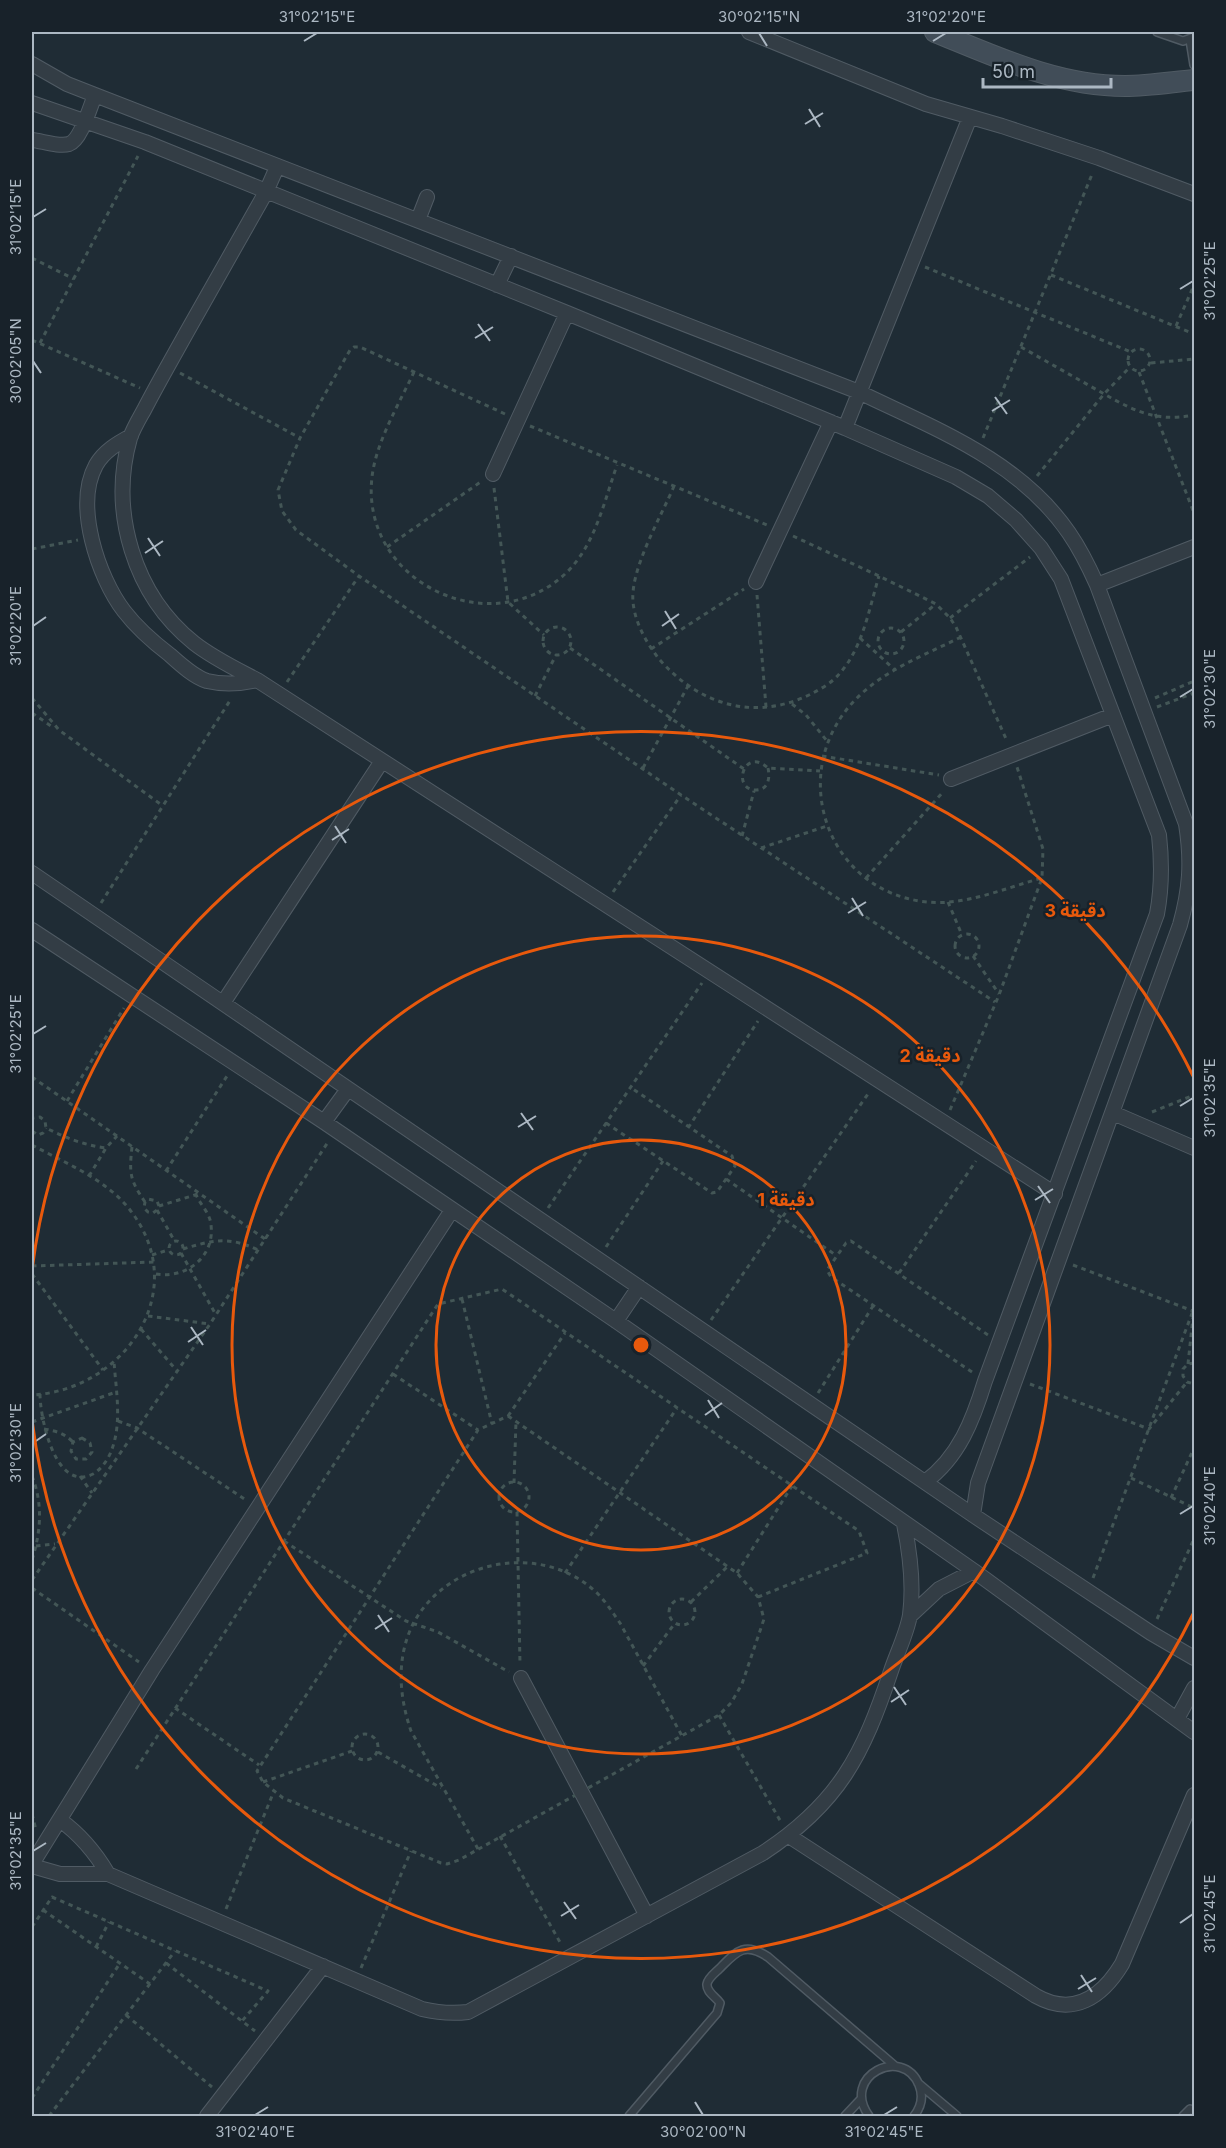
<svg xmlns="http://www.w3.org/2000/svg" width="1226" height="2148" font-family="Inter,'Noto Sans Arabic',sans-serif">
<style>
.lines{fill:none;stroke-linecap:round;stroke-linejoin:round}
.lane-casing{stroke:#505b64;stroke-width:10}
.street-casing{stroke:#505b64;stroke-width:16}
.secondary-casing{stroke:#505b64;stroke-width:22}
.path{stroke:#435656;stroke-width:3;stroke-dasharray:4.5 4.5;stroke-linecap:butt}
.lane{stroke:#333d45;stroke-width:7}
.street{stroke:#333d45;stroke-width:14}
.secondary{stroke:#414d58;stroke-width:20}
.ticks{fill:none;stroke:#acb8c3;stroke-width:2}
.ring{fill:none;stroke:#e8590c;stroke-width:3}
.centre{fill:#e8590c;stroke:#18222a;stroke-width:3}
.ring-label{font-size:18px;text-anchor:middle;font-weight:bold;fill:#e8590c;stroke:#18222a;stroke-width:5;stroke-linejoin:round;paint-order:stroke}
.neatline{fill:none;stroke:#acb8c3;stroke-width:2}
.ticks-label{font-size:15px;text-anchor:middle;fill:#acb8c3}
</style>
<rect width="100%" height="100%" fill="#1f2c35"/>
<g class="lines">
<defs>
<path id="lane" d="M1157 32 1183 41 1194 37
M1190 40 1194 65
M918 2083 957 2116
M629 2116 717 2013 720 2003C716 1997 706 1992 707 1984 708 1978 715 1973 719 1969 736 1952 744 1941 768 1957L895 2066
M845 2116 861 2099
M869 2116C840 2076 903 2045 919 2085 924 2097 921 2107 914 2116
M1183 2116 1190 2109 1194 2111"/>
<path id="street" d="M749 32 926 104 1002 126 1099 158 1194 194
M32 64 67 84 95 95 859 392C935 429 1019 460 1069 533 1080 549 1089 567 1097 585L1186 824C1192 862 1190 889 1180 925L978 1483 973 1515
M32 103 145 142 567 313 845 428 956 477 988 496 1016 520 1041 548 1061 579 1159 835C1162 862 1162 887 1157 914L985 1381C973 1420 959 1457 925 1482
M32 140C42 141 59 147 69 144 81 140 90 107 95 95
M277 167 266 192C240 238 214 284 188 330 173 357 158 383 144 410 139 419 133 429 130 438 109 512 134 595 194 643 213 658 236 669 257 680L1055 1194
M418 220 427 197
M497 285 511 256
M845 428 970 117
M131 436C118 443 104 451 96 465 74 505 98 577 124 611 137 628 153 642 170 655 180 664 194 677 207 681 224 685 240 684 257 680
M493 474 567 313
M756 582 831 422
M1097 585 1194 547
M951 779 1113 715
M32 873 973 1515 1151 1633 1194 1658
M32 930 324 1122 616 1321 974 1571 1194 1732
M223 1003 382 761
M1113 1113 1194 1148
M324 1122 348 1089
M616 1321 639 1287
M910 1616 939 1589 974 1571
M521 1678 647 1916
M1177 1719 1194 1688
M60 1820C81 1835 95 1852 108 1874
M789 1836 1036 1996C1073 2017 1102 1997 1122 1964L1194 1795
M32 1864 152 1670 452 1210
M32 1866 60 1874H108L422 2009C439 2013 451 2014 468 2012L763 1853C839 1803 863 1755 891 1671 897 1653 907 1633 910 1615 914 1584 910 1553 904 1524
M207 2116 323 1966"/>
<path id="secondary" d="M935 32C997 57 1057 86 1125 86 1148 86 1172 82 1194 80"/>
</defs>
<use href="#lane" class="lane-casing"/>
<use href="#street" class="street-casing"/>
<use href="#secondary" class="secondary-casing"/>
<path class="path" d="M32 258 74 279
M925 267 1131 352
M1051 275 1194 334
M1176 326 1194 285
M32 340 140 388
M40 343 138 156
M1021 347C1044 360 1067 373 1090 386 1126 406 1151 424 1194 415
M1128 360a11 11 0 1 1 22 0a11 11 0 1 1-22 0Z
M1151 363 1194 359
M414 372C399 404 376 442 372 477 360 581 489 644 565 574 595 546 604 502 617 465
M1139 372 1194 513
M180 373 300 438
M505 414 360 347H354L350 350 300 438 278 490 282 511 296 530 359 576 681 795 995 1002
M530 426 767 525
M983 438 1093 172
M1037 476 1104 394 1130 367
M674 486C661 517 630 569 633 602 635 623 646 642 659 659 699 705 755 722 811 694 821 689 833 682 840 673 863 647 869 609 879 576
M494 488 508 602 544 635
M793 536 879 576 936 604 950 618 956 627 1007 741
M387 547 482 481
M32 549 78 540
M757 595 766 707
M950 618 1030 557
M543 641a14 14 0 1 1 28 0a14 14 0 1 1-28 0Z
M878 641a13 13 0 1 1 26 0a13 13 0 1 1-26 0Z
M901 632 936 604
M961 637C925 655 884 670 856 699 785 771 826 892 927 902 965 906 1005 888 1042 878
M860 638 895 670
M570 648 744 769
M651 649 744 589
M287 682 359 576
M535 696 556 655
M32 698 59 730 163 806
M1155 698 1194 681
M792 704 806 715 827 741
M1157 707 1194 693
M32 713 54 728
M822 756 939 775
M643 768 688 686
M768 768C770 777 769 790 756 790 731 790 744 746 768 768L820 771
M742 836 754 791
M761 848 827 826
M866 878 943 792
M613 892 681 795
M948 902 962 935
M101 903 231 699
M955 946a12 12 0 1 1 24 0a12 12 0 1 1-24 0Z
M973 956 999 994
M32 1077 265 1239
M67 1101 124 1008
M950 1110 999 995 1042 878 1043 849 1017 767
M1152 1112 1194 1095
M32 1121 33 1118 40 1117 45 1121 46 1128C66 1138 84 1145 106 1148
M606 1123 712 1193 717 1192 735 1166 732 1156 630 1087
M688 1128 758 1021
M32 1131 38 1135 43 1133 46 1128
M32 1145C65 1163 106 1179 130 1210 193 1290 125 1390 32 1395
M132 1147C129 1174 130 1180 145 1202
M166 1171 227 1076
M89 1176 106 1148 117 1136
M726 1179 837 1256
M159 1206 157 1201 148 1199 145 1202 144 1208 148 1212 153 1213 157 1210 159 1206 195 1195
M548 1208 702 983
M157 1210 174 1240
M169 1248a7 7 0 1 1 14 0a7 7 0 1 1-14 0Z
M606 1247 663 1161
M183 1249C213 1240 229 1236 258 1250
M181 1253 216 1315
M152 1255 168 1250
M1073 1265 1193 1311
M32 1266 154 1262
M899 1273 976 1161
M32 1274 103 1370
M156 1274C186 1279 215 1257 211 1225 210 1212 199 1204 195 1192
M462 1299 492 1424
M148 1316 210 1324
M711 1320 870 1091
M141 1329 177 1371
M1194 1363 1188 1364 1183 1369V1376L1187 1382 1194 1384
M1188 1364 1193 1317
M972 1372 831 1277 827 1270 846 1243 851 1241 988 1335
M393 1374 478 1430
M1030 1384 1149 1429 1187 1382
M818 1393 873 1306
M40 1394C40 1417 55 1493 93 1474 102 1469 109 1458 112 1449 122 1422 116 1390 114 1362
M508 1416 737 1573 758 1597 764 1619 742 1684 731 1703 719 1715 459 1860 447 1864 441 1863 283 1798 263 1782 257 1771 478 1430Z
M508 1416 565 1333
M118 1421 137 1428 246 1500
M32 1422 116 1392
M44 1429C56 1431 64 1433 73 1442
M82 1438 90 1443 92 1452 86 1459H76L71 1451 73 1442Z
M32 1476C43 1504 41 1531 32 1560
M80 1476 92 1493
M1131 1478 1194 1508
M499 1497a15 15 0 1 1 30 0a15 15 0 1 1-30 0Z
M514 1483 516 1421
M1171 1498 1194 1448
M517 1512 520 1664
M284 1541 406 1621 438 1632 509 1672
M36 1546 55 1544
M565 1573 677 1408
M737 1573 792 1486
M1093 1578 1194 1308
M32 1580 210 1324 328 1142
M32 1588 139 1662
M669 1612a13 13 0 1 1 26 0a13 13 0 1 1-26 0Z
M691 1602 728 1566
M1157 1619 1194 1539
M643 1666 675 1623
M175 1708 259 1765
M719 1715 781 1822
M352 1747a13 13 0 1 1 26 0a13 13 0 1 1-26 0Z
M378 1752 441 1788
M136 1769 438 1304 502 1289 859 1531 867 1553 758 1597
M263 1782 352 1751
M32 1814 36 1830
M500 1836 561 1944
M478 1849 411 1731C399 1696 396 1658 413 1624 448 1558 544 1541 598 1594 606 1602 613 1613 620 1623L682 1736
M226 1909 274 1791
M43 1910 150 1984
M32 1927 52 1897 268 1991 242 2021
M96 1947 109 1922
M166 1963 255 2031
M361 1968 411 1851
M126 2015 212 2087
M32 2098 120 1963
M49 2116 175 1951"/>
<use href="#lane" class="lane"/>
<use href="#street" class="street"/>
<use href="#secondary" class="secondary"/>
</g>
<path class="ticks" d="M759 33 767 46M304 41 317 33M933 41 946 33M809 109 820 127M805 124 823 113M33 217 46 209M1180 289 1193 281M478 324 490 341M475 338 493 327M33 361 41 373M995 397 1007 414M992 411 1010 400M148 538 160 556M145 553 163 541M665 611 676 629M33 626 46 617M662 626 679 614M1180 697 1193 689M335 826 346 843M332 840 349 829M852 898 863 916M848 913 866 902M33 1034 46 1026M1180 1106 1193 1098M521 1113 533 1130M518 1127 536 1116M1038 1186 1050 1203M1035 1200 1053 1189M191 1327 203 1345M188 1342 206 1330M708 1400 719 1418M705 1415 722 1403M33 1443 46 1434M1180 1514 1193 1506M378 1615 389 1632M375 1629 392 1618M894 1687 906 1705M891 1702 909 1690M33 1851 46 1843M564 1902 576 1919M561 1916 579 1905M1180 1923 1193 1914M1081 1975 1092 1992M1078 1989 1096 1978M695 2102 703 2115M255 2115 268 2107M884 2115 897 2107"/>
<g class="ring">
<circle cx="641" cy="1345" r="205"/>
<circle cx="641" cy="1345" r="409"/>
<path d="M1193 1614A614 614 0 0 1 32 1420M32 1270A614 614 0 0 1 1193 1076"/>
</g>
<circle cx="641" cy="1345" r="9" class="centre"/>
<g class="ring-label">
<text x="1075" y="917">3 دقيقة</text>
<text x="930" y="1062">2 دقيقة</text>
<text x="786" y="1206">1 دقيقة</text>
</g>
<rect width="1226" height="2148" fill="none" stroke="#18222a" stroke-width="66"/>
<path d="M983 78v9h128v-9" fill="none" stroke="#acb8c3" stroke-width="3"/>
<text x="992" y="78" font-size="18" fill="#acb8c3" stroke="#18222a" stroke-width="4.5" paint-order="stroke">50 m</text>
<rect x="33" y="33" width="1160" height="2082" class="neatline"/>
<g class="ticks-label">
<text x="317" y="22">31°02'15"E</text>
<text x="759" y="22">30°02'15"N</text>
<text x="946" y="22">31°02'20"E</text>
<text transform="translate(16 217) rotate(-90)" y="5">31°02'15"E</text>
<text transform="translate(1210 281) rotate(-90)" y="5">31°02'25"E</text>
<text transform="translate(16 361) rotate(-90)" y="5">30°02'05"N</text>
<text transform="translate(16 626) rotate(-90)" y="5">31°02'20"E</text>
<text transform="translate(1210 689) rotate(-90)" y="5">31°02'30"E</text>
<text transform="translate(16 1034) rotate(-90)" y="5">31°02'25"E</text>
<text transform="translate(1210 1098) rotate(-90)" y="5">31°02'35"E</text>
<text transform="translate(16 1443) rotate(-90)" y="5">31°02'30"E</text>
<text transform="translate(1210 1506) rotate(-90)" y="5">31°02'40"E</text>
<text transform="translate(16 1851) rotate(-90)" y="5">31°02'35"E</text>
<text transform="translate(1210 1914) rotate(-90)" y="5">31°02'45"E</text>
<text x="255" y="2137">31°02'40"E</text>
<text x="703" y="2137">30°02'00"N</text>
<text x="884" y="2137">31°02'45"E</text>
</g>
</svg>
